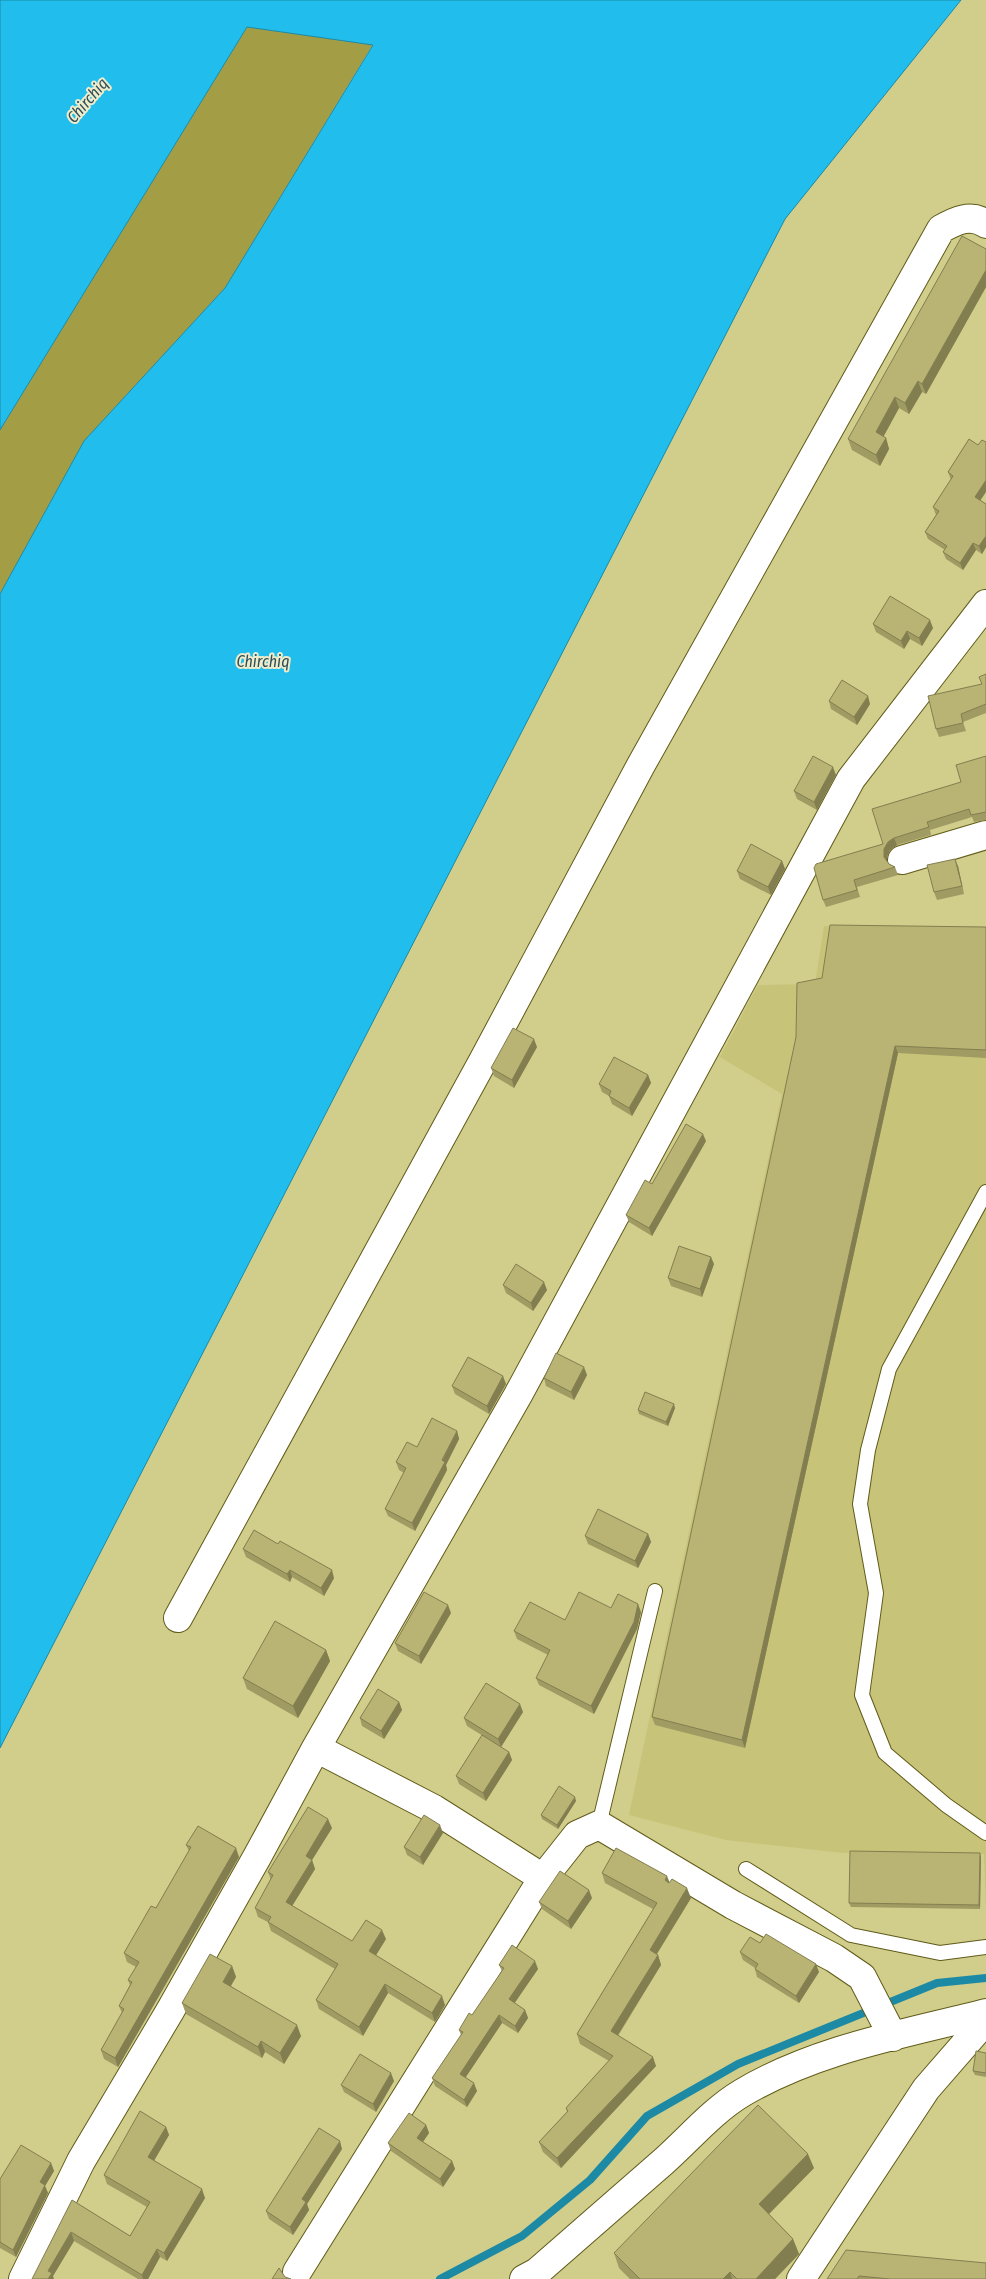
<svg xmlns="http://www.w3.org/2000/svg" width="986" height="2279" font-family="'Fira Sans Condensed',sans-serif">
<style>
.built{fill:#c7c378}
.green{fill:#a39d46}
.water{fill:#21bdec;stroke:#1d8aa5}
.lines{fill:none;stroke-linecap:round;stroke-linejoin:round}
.stream{stroke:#1d8aa5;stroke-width:8}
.service-casing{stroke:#605b19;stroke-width:16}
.minor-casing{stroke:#605b19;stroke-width:30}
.service{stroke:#fff;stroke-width:14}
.minor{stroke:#fff;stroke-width:28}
.wall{fill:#9f9b63}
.shaded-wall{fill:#827e50}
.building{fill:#b9b473;stroke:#827e50}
.labels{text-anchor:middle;stroke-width:4;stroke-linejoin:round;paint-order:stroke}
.water-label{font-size:16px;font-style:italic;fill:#304d58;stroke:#edeccb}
</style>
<rect width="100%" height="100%" fill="#d1cd8b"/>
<path class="built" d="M824 926 986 928V1907L984 1854 844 1853 726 1840 629 1815 782 1094 720 1057 758 985 815 984Z"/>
<path class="green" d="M247 27 373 44 225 288 84 441 0 594V430Z"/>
<path class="water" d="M0 0H961L785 219 0 1748V594L84 441 225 288 373 45 247 27 0 430Z"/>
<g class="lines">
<path class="stream" d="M440 2279 522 2236 590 2180 647 2116 738 2064 937 1983 986 1978"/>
<defs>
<path id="service" d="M986 1192 889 1369 868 1450 860 1504 876 1593 862 1695 885 1753 946 1805 986 1833
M599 1825 655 1591
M746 1869 851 1935 940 1953 986 1947"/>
<path id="minor" d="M902 860 986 835
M178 1618 484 1059 641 765 941 229C955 221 971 213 986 224
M316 1748 434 1809 543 1878 577 1835 599 1825 733 1905 834 1958 862 1977 893 2037
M297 2272 543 1878
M23 2279 81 2161 170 2011 257 1857 316 1748 518 1395 851 779 986 604
M524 2279 537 2272C579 2235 621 2199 663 2162 689 2139 712 2111 742 2093 816 2049 904 2034 986 2013
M801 2279 926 2089 986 2020"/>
</defs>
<use href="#service" class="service-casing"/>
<use href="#minor" class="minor-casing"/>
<use href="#service" class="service"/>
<use href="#minor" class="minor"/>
</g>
<path class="wall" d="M986 249V287L926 394 922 392 909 414 899 408 883 437 886 438 889 449 880 466 852 450 848 439Z
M969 439 980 500 986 504V547L982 554 976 550 963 570 946 559 943 552 945 550 928 539 925 532 936 515 933 507 951 480 948 472Z
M873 624 933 628 922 646 910 639 904 649 876 632Z
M986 674V713L963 722 966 731 939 737 936 729 981 684Z
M829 701 870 704 857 725 831 709Z
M986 756V820L974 822 972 817 930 830 931 835 897 845 890 850 887 857V861L889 864 895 867 898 875 857 887 860 897 826 907 823 900 883 844 961 782Z
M836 775 817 810 797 799 794 791Z
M782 861 785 869 771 895 740 879 737 871Z
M958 866 964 894 937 900 934 892Z
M986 927V1058L898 1053 745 1748 655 1725 652 1717 822 978Z
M537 1047 514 1088 494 1076 491 1068Z
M648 1075 651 1083 632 1116 612 1104 609 1096 602 1092 599 1084Z
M706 1141 652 1236 629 1222 626 1215 652 1184Z
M714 1264 702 1297 671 1286 668 1278Z
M503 1285 547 1290 533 1311 506 1293Z
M587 1375 574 1400 546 1386 544 1378Z
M506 1384 489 1414 455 1394 452 1386Z
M675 1408 668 1426 639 1414 638 1410Z
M457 1431 459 1439 446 1465 447 1470 415 1531 388 1516 385 1509 404 1473 399 1470 396 1462 417 1447Z
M648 1534 651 1542 638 1568 588 1544 585 1536Z
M243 1549 334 1578 324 1596 292 1577 290 1582 246 1557Z
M611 1608 641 1612 637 1629 594 1714 539 1685 536 1678 548 1655 517 1639 514 1631 565 1620Z
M451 1613 421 1664 398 1651 395 1643Z
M326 1650 330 1661 298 1718 247 1689 243 1678Z
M399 1702 402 1710 384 1739 362 1726 360 1718Z
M523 1712 501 1747 467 1726 464 1718Z
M509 1752 512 1760 486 1801 459 1784 456 1776Z
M576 1801 558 1829 542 1819 541 1815Z
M332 1828 312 1860 315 1869 292 1906 352 1941 386 1939 376 1955 445 2005 435 2022 388 1993 363 2036 319 2009 316 2000 335 1969 271 1931 268 1922 258 1917 255 1908 271 1880 268 1872Z
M443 1833 423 1865 407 1855 404 1847Z
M186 1845 239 1857 118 2067 104 2059 101 2050 122 2013 119 2006 130 1985 128 1980 136 1967 127 1962 124 1953 156 1908 189 1851Z
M981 1857 980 1909 851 1907 849 1903Z
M602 1873 670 1883 691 1898 657 1954 658 1955 661 1965 618 2036 656 2066 561 2168 543 2152 539 2142 567 2112 566 2108 609 2061 580 2044 577 2034 653 1909 605 1883Z
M592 1898 571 1929 542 1909 539 1902Z
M760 1943 819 1972 799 2003 757 1977 755 1969V1968L743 1960 740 1952Z
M499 1965 538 1969 514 2003 525 2010 528 2018 518 2033 502 2023 466 2077 477 2091 467 2107 435 2086 432 2078 461 2035 459 2030 472 2015 502 1971Z
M232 1966 236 1977 231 1986 301 2036 284 2064 265 2052 262 2058 186 2014 182 2003Z
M986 2053V2077L975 2075 973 2071Z
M394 2081 376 2112 344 2092 341 2085Z
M426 2125 429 2133 423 2142 452 2161 455 2169 443 2187 391 2151 388 2143Z
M166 2127 169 2135 154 2160 205 2198 167 2261 160 2257 148 2279H138L74 2241 53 2276 34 2277 72 2200 130 2236 147 2207 107 2184 104 2175Z
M342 2149 307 2204 309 2210 293 2235 269 2219 266 2211Z
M51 2163 54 2171 45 2186 48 2193 16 2257 0 2248V2179Z
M814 2168 769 2214 793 2239 799 2254 775 2279H630L619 2268 614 2253Z
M986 2263V2279H827Z"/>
<path class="shaded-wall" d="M986 270V287L926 394 922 384Z
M918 381 922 392 909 414 905 403Z
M895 397 899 408 880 443 876 432Z
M886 438 889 449 880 466 876 455Z
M986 480V492L978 504 975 497Z
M986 536V547L982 554 979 546Z
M973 543 976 550 963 570 960 563Z
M930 620 933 628 922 646 919 638Z
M907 631 910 639 904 649 901 641Z
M868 696 870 704 857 725 854 717Z
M833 767 836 775 817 810 814 802Z
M894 838 897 845 890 850 887 857V865L884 857V849L888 842Z
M955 859 958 866 964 894 962 886Z
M782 861 785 869 771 895 768 887Z
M534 1039 537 1047 514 1088 512 1080Z
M895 1046 898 1053 745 1748 742 1740Z
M648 1075 651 1083 632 1116 629 1108Z
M703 1134 706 1141 652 1236 649 1228Z
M711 1257 714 1264 702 1297 700 1289Z
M544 1282 547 1290 533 1311 531 1303Z
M584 1367 587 1375 574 1400 571 1392Z
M503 1376 506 1384 489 1414 487 1406Z
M674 1404 675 1408 668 1426 666 1422Z
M457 1431 459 1439 446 1465 447 1470 415 1531 412 1523Z
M648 1534 651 1542 638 1568 635 1561Z
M290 1570 292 1577 290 1582 287 1574Z
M332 1570 334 1578 324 1596 321 1588Z
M638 1604 641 1612 637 1629 594 1714 591 1706Z
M448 1605 451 1613 421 1664 419 1656Z
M326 1650 330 1661 298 1718 293 1706Z
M399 1702 402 1710 384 1739 381 1731Z
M520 1704 523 1712 501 1747 498 1739Z
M509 1752 512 1760 486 1801 483 1793Z
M575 1797 576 1801 558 1829 557 1825Z
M328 1819 332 1828 312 1860 315 1869 289 1911 286 1902 306 1856Z
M440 1825 443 1833 423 1865 420 1857Z
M236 1848 239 1857 118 2067 115 2058Z
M980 1853 981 1857 980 1909 979 1905Z
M667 1876 671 1886 665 1880Z
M687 1888 691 1898 653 1960 650 1950Z
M589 1890 592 1898 571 1929 568 1921Z
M382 1930 386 1939 373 1960 369 1951Z
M658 1955 661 1965 614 2041 611 2031Z
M535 1961 538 1969 512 2007 509 1999Z
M816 1964 819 1972 799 2003 796 1996Z
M232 1966 236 1977 227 1992 223 1982Z
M385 1984 388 1993 363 2036 359 2027Z
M442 1996 445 2005 435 2022 432 2013Z
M525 2010 528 2018 518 2033 515 2026Z
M499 2015 502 2023 463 2081 460 2074Z
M297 2025 301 2036 284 2064 280 2053Z
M261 2041 265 2052 262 2058 258 2047Z
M653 2057 656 2066 561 2168 557 2158Z
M391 2073 394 2081 376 2112 373 2104Z
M474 2083 477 2091 467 2107 464 2100Z
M426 2125 429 2133 420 2146 417 2138Z
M166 2127 169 2135 151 2166 148 2157Z
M340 2141 342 2149 307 2204 309 2210 293 2235 290 2227 302 2199Z
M808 2154 814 2168 764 2219 759 2204Z
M452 2161 455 2169 443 2187 440 2179Z
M51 2163 54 2171 45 2186 48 2193 16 2257 13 2250 40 2182Z
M202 2189 205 2198 167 2261 164 2253Z
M71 2232 74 2241 53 2276 54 2279H48V2271Z
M793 2239 799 2254 775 2279H756Z
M157 2249 160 2257 148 2279H143L142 2275Z
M730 2272 732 2279H723Z"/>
<path class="building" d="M962 236 986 249V270L922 384 918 381 905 403 895 397 876 432 886 438 876 455 848 439Z
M969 439 978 445 982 440 986 442V480L975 497 986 504V536L979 546 973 543 960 563 943 552 947 546 925 532 939 511 933 507 953 476 948 472Z
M890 596 930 620 919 638 907 631 901 641 873 624Z
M986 674V704L961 714 963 723 936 729 928 696 982 684 979 677Z
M842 680 868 696 854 717 829 701Z
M813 756 833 767 814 802 794 791Z
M986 756V812L971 815 969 809 927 822 929 827 894 838 888 842 884 849V857L889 864 895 867 854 880 857 890 823 900 814 868 816 864 883 844 872 809 961 782 956 765Z
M751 844 782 861 768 887 737 871Z
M955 859 962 886 934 892 927 865Z
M830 925 986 927V1050L895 1046 742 1740 652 1717 796 1037 797 983 822 978Z
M513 1028 534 1039 512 1080 491 1068Z
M614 1057 648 1075 629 1108 609 1096 611 1091 599 1084Z
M686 1124 703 1134 649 1228 626 1215 645 1180 652 1184Z
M679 1246 711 1257 700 1289 668 1278Z
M516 1264 544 1282 531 1303 503 1285Z
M556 1353 584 1367 571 1392 544 1378Z
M468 1357 503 1376 487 1406 452 1386Z
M645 1392 674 1404 666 1422 638 1410Z
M432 1418 457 1431 442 1460 445 1462 412 1523 385 1509 406 1468 396 1462 407 1442 417 1447Z
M598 1509 648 1534 635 1561 585 1536Z
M254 1530 278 1544 280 1541 332 1570 321 1588 290 1570 287 1574 243 1549Z
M424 1592 448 1605 419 1656 395 1643Z
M579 1592 611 1608 618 1594 638 1604 634 1622 591 1706 536 1678 550 1650 514 1631 530 1602 565 1620Z
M275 1621 326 1650 293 1706 243 1678Z
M486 1683 520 1704 498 1739 464 1718Z
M378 1689 399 1702 381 1731 360 1718Z
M482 1735 509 1752 483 1793 456 1776Z
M559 1786 575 1797 557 1825 541 1815Z
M308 1807 328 1819 306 1856 312 1860 286 1902 352 1941 366 1920 382 1930 369 1951 442 1996 432 2013 385 1984 359 2027 316 2000 338 1964 268 1922 271 1917 255 1908 273 1875 268 1872Z
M424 1815 440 1825 420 1857 404 1847Z
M198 1826 236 1848 115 2058 101 2050 124 2009 119 2006 132 1982 128 1980 139 1962 124 1953 151 1906 156 1908 191 1847 186 1845Z
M616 1848 667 1876 665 1880 669 1883 672 1879 687 1888 650 1950 658 1955 611 2031 653 2057 557 2158 539 2142 568 2111 566 2108 613 2056 577 2034 657 1903 602 1873Z
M850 1851 980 1853 979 1905 849 1903Z
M560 1871 589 1890 568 1921 539 1902Z
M766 1934 816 1964 796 1996 755 1969 758 1964 740 1952 750 1937 760 1943Z
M512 1945 535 1961 509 1999 525 2010 515 2026 499 2015 460 2074 474 2083 464 2100 432 2078 463 2032 459 2030 469 2013 472 2015 504 1968 499 1965Z
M210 1954 232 1966 223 1982 297 2025 280 2053 261 2041 258 2047 182 2003Z
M976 2051 986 2053V2073L973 2071Z
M360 2054 391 2073 373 2104 341 2085Z
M758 2105 808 2154 759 2204 793 2239 756 2279H737L730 2272 723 2279H640L614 2253Z
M140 2111 166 2127 148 2157 202 2189 164 2253 157 2249 142 2275 71 2232 48 2271 52 2273 48 2279H32L72 2200 130 2236 150 2202 104 2175Z
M409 2113 426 2125 417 2138 452 2161 440 2179 388 2143Z
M319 2128 340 2141 302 2199 306 2202 290 2227 266 2211Z
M21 2145 51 2163 40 2182 45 2185 13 2250 0 2242V2179Z
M846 2250 986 2263V2279H890L859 2276 857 2279H827Z
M279 2268 285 2277 291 2279H272Z"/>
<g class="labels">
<g class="water-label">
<text transform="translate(87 100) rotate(-49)" y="6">Chirchiq</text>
<text x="263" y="667">Chirchiq</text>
</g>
</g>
</svg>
